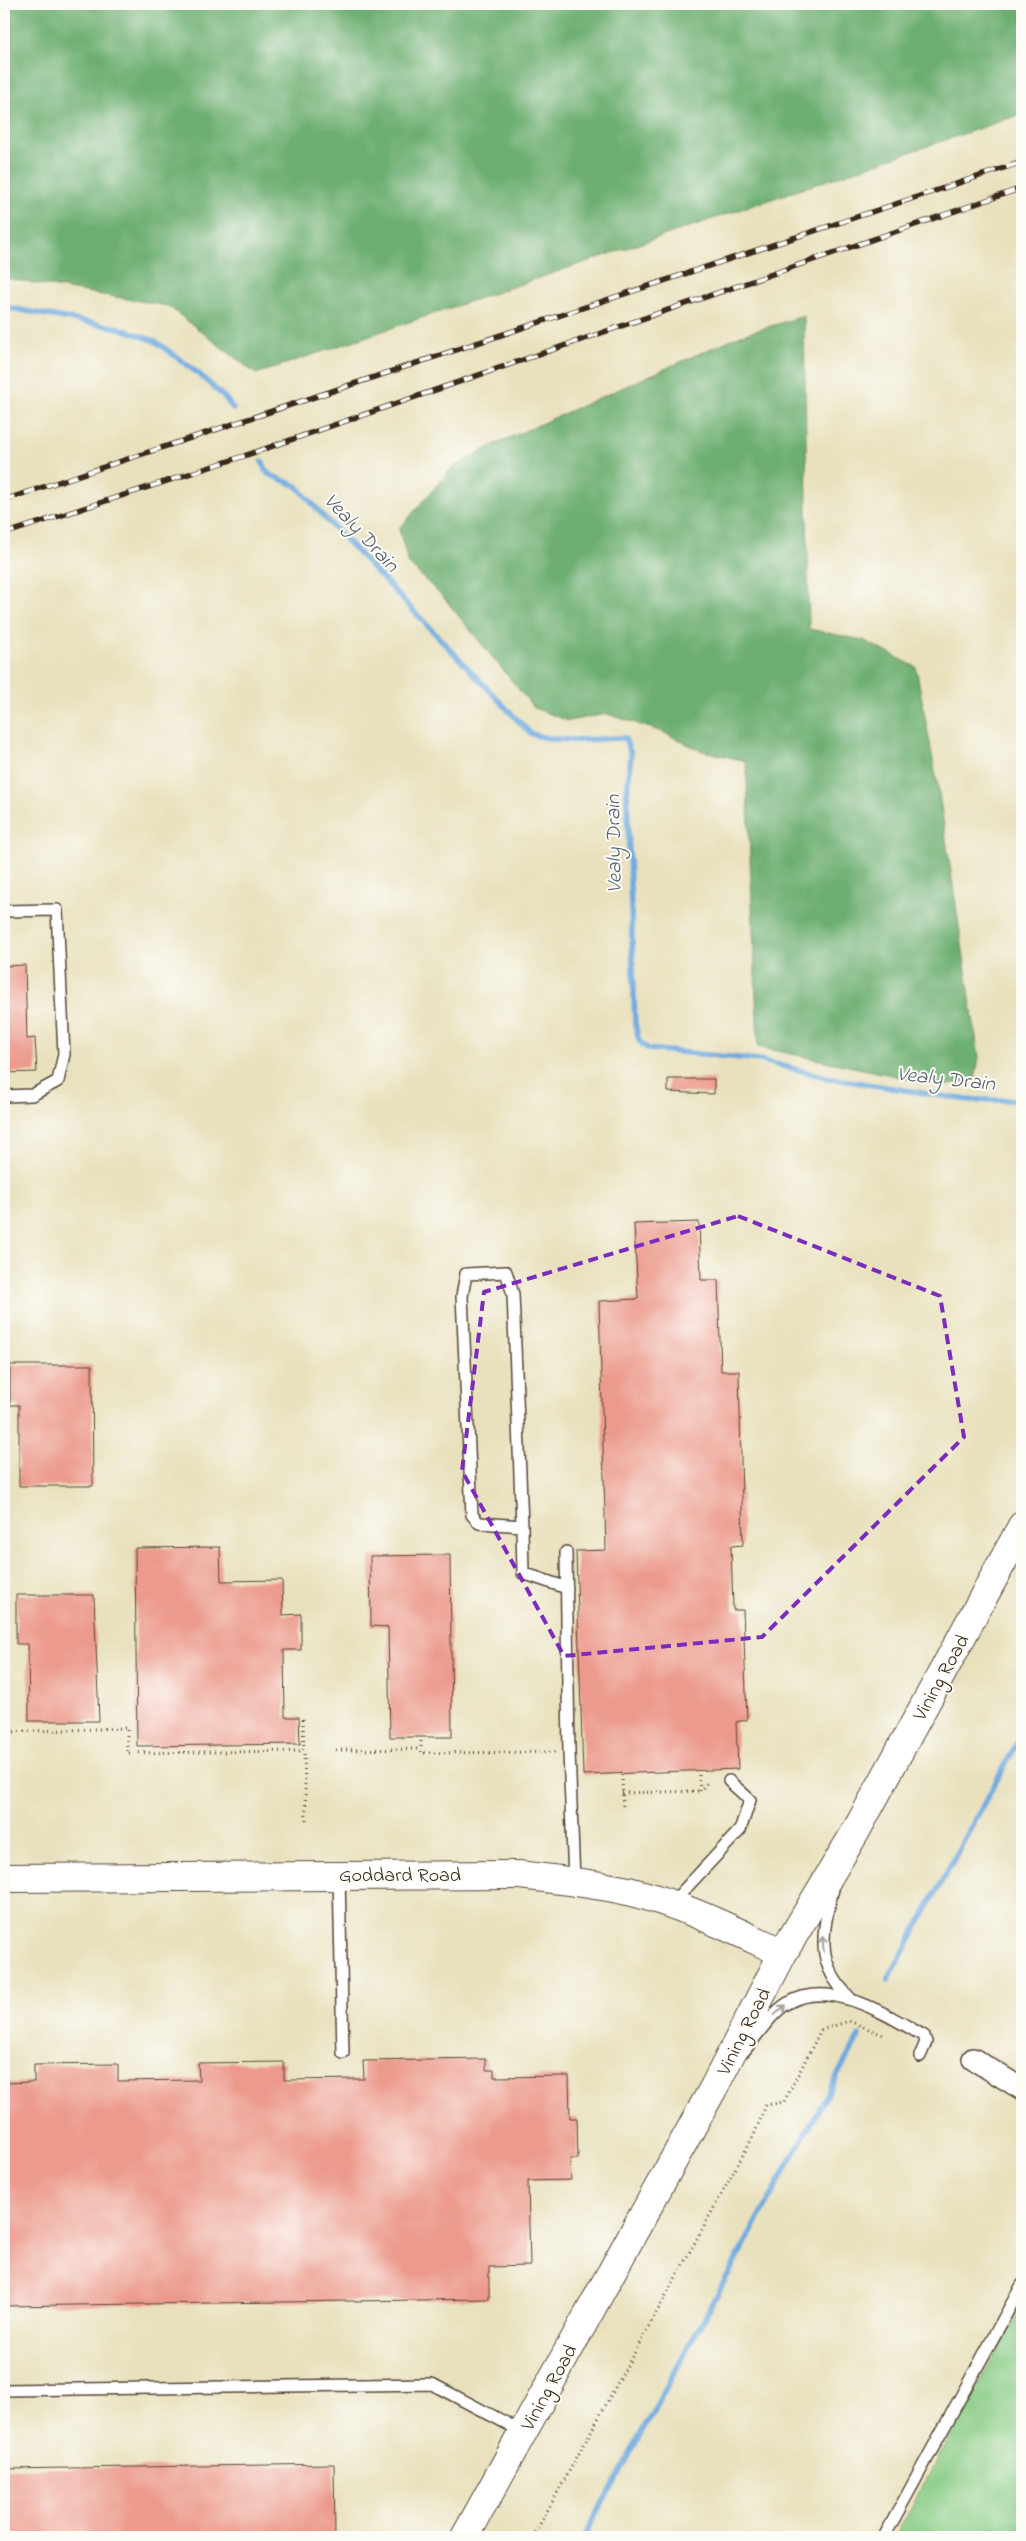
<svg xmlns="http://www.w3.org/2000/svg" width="1026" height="2541" font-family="'Indie Flower',sans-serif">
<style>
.green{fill:#87cb84;stroke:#617a51}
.forest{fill:#6daf72;stroke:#546c48}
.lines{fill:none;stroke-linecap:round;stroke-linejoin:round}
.stream{stroke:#6faadf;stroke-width:5.5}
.building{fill:#ec9a8c}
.service-casing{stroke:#554536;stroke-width:14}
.minor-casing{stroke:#554536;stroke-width:24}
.secondary-casing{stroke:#554536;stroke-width:30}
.path{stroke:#554536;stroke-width:3;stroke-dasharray:1 4;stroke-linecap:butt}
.service{stroke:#fff;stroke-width:11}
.minor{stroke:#fff;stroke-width:21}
.secondary{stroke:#fff;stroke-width:28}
.rail-casing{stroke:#3b2a1e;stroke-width:5.5}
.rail{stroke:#fdfcf7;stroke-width:4;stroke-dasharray:11;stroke-linecap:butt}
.oneway{stroke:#a79f9a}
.marked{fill:none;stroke:#7b2cbf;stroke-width:4;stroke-dasharray:10 6;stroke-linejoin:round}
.labels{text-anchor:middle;stroke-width:4;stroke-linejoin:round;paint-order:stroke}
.street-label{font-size:20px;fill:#3b2a1e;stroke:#fdfcf7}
.water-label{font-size:21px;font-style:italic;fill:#505d6b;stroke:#fdfcf7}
</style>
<rect width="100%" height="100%" fill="#fdfcf7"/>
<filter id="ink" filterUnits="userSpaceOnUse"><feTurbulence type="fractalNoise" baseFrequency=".02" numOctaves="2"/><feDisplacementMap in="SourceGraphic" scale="10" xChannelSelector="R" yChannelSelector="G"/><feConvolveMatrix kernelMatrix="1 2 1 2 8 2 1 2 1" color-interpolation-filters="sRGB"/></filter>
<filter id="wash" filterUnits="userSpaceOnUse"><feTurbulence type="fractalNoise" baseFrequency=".0096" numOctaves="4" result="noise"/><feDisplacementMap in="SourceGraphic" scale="20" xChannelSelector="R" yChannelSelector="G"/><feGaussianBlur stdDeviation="1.12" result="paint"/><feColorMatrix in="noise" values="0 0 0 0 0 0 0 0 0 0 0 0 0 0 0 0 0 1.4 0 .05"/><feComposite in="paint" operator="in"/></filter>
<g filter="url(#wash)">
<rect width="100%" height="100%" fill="#e9e1be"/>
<path class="green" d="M1022 2306V2537H895Z"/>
<path class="forest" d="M4 4H1022V114L256 374 168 306 4 278Z
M804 316 809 629 863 640 916 667 939 793 979 1057 975 1080 943 1086 758 1047 746 761 699 750 663 732 607 714 568 721 534 708 444 598 408 563 399 529 452 468 493 445 741 335Z"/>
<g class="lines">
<path class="stream" d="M4 307 119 328 155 341 198 373 226 399 233 409
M262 461 268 474 297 486 325 518 530 733C558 745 595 738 625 738L631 754 627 794 635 1024 639 1041 648 1049 760 1060 829 1078 968 1100H1022
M888 1980 1022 1734
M584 2537 859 2036"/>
</g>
<g id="blocks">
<path class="building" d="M25 965 27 1039 35 1038 37 1072 4 1073V966Z
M668 1079H714V1094L668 1092Z
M699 1222 701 1280H718L721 1371H739L743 1545 731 1546 733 1610H743L747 1720 736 1722 738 1769 583 1775 576 1551 606 1550 599 1301 638 1299 634 1224Z
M10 1365H92L93 1486H19V1405H10Z
M220 1547 221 1581 282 1580 283 1615 301 1614V1650H284L285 1717H299L300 1744 137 1746 135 1548Z
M450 1555 452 1737H390L388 1627 371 1626 370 1556Z
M16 1595H94L99 1721H29L28 1644H16Z
M486 2059V2070H494V2077L569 2076 570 2118H577L578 2159H570L571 2180 528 2181 530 2266 489 2267V2299L4 2306V2083L34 2082V2065L118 2064V2081L199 2080 198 2063 284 2062V2080L364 2079 363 2061Z
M334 2464 335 2537H4V2469Z"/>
</g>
</g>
<g filter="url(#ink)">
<use href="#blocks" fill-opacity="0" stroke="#554536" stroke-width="1"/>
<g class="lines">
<defs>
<path id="service" d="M4 911 57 910 64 1054 58 1081 32 1095 4 1096
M522 1526 479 1523 472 1515 462 1296 466 1274 506 1272 513 1294 522 1526 523 1573 567 1588
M566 1552 569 1752 574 1881
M339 1876 343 2053
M834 1885C823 1930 813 1962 850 1998
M671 1904 740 1830 750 1800 729 1781
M744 2051C757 2036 771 2013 788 2003 831 1978 887 2015 924 2036L926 2042 920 2056
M4 2390 432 2384 523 2432
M884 2537 1022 2285"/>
<path id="minor" d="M973 2059 1022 2089"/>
<path id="secondary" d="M4 1878 519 1875C555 1879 592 1883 628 1891 682 1904 733 1930 783 1953
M465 2537 714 2087 783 1953 856 1831 1022 1526"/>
</defs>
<use href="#service" class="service-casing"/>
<use href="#minor" class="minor-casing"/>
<use href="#secondary" class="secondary-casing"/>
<path class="path" d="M303 1719 306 1820
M4 1732 127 1728V1753L304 1751
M421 1741V1753L555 1752
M336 1750 421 1749
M622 1775 623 1806
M699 1775 700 1791 707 1783
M622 1793 700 1791
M533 2537 754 2135 766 2105 784 2102 821 2030 849 2021 886 2036"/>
<use href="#service" class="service"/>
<use href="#minor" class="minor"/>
<use href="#secondary" class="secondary"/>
<defs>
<path id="rail" d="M4 500 1022 162
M4 534 241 457 1022 188"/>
</defs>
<use href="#rail" class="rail-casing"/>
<use href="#rail" class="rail"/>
</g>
<defs><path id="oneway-shaft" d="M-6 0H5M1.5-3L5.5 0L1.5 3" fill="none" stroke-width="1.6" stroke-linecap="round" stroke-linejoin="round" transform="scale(1.25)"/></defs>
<g class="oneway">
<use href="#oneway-shaft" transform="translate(823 1944) rotate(-95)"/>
<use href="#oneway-shaft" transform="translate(780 2010) rotate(-43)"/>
</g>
</g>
<path class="marked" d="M738 1216 940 1296 964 1437 762 1637 564 1656 462 1471 484 1292Z"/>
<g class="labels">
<g class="street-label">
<text transform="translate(940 1677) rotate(-61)" y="7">Vining Road</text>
<text x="400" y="1881">Goddard Road</text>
<text transform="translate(743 2031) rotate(-63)" y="7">Vining Road</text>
<text transform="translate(548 2387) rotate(-61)" y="7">Vining Road</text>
</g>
<g class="water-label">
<text transform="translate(362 532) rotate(47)" y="7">Vealy Drain</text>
<text transform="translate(613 844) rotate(-91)" y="7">Vealy Drain</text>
<text transform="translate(946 1078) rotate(6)" y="7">Vealy Drain</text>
</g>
</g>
<rect width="1026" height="2541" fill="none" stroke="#fdfcf7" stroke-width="20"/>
</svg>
